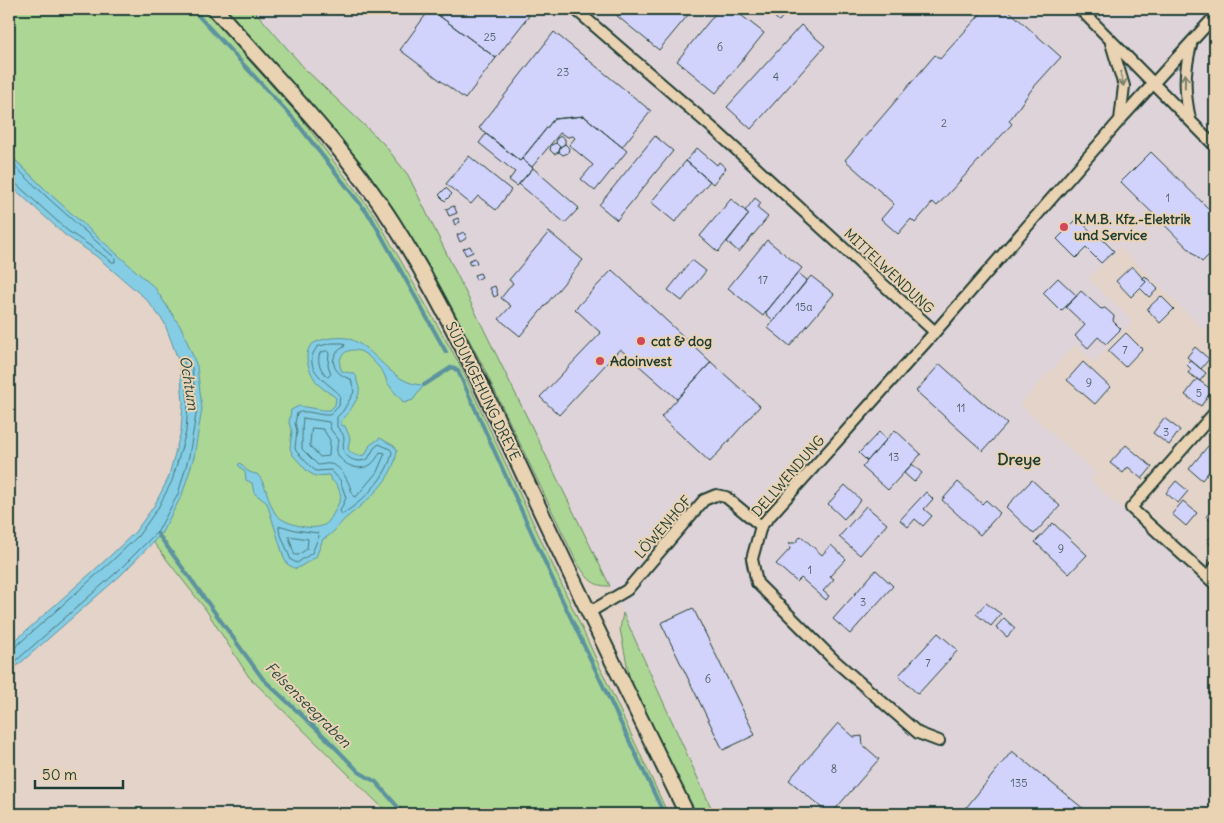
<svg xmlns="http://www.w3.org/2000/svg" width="1224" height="823" font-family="Delius,sans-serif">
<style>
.built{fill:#ded3d8}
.green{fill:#acd694;stroke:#668a64}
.water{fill:#84cde5;stroke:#5c939e}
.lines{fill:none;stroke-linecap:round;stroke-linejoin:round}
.shore{stroke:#47777b;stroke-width:1}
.stream{stroke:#5c939e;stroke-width:4}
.building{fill:#d2d3fc;stroke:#1f3d34}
.street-casing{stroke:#1f3d34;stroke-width:14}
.secondary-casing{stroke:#1f3d34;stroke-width:18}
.street{stroke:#ead3b3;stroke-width:10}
.secondary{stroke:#ead3b3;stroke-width:14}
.oneway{stroke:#7a806d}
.poi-dot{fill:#d1495b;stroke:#ead3b3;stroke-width:2}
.labels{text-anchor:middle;stroke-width:4;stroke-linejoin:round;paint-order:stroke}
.number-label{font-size:11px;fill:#4c6266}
.poi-label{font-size:14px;font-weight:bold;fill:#1f3d34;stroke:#ead3b3;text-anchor:start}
.street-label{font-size:14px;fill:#1f3d34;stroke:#ead3b3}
.water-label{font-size:15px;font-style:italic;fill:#294b46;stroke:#ead3b3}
.quarter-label{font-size:16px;font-weight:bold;fill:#1f3d34;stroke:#ead3b3}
</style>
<rect width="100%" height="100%" fill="#e3d3c9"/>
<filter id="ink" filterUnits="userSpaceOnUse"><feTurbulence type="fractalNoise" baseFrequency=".02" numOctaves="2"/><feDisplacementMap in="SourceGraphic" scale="10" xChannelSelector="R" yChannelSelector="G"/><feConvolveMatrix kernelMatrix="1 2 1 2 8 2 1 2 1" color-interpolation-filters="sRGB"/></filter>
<g filter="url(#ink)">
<path class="built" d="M253 9H1215V316L1204 330 1120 247 1088 278 1133 321 1094 362 1075 345 1020 404 1096 473 1090 480 1215 591V811L1212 814H714L591 545 505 376 306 70Z"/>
<path class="green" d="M9 9H203L300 117 376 217 460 365 668 814H389L249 677 206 610 153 542 161 534 194 457 182 329 51 195 9 154Z
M227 9H253L306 70 383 143 408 175 610 586C590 587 586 575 576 561L481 362 436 278 408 232 363 165Z
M623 613 714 814H693L632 690 620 629Z"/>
<path class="water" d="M9 154 51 195 155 288 182 329 197 366 202 409 194 457 182 495 161 534 121 575 9 673V646L109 557 135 532 154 506 168 479 181 431 183 403 180 365 172 343 164 322 146 299 96 256 65 235 9 184Z
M331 338C336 338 342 337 347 338 377 347 390 385 424 385L413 400 404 403C399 397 393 391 389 385 386 382 386 378 384 374 379 367 370 356 362 352 348 345 334 357 342 371 346 373 351 372 354 374 358 376 356 378 357 381 358 385 360 388 359 393 358 399 347 416 342 420L341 425 345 426 350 438 348 449C353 456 357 456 365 455L370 445 380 438 394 446 397 450C394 480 368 500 346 518 338 525 333 535 323 539L316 557 296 569 287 564 284 558 267 503 254 493 252 483 246 480 245 472 238 465 240 463C245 469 248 473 257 474 267 484 267 500 275 513 282 524 318 534 328 522 333 516 337 506 341 498 340 491 338 484 331 480L329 475 315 476 307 471 292 454 290 448 292 431 289 423 291 410 299 406 323 410H330L335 405 336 398C331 393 325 391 320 386 311 377 298 350 316 342 320 340 326 339 331 338Z"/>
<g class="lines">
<path class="shore" d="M9 161 48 198 115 258V262H112L99 252 68 231 14 182 9 181
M332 343H343L345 344 344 347C326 356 333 375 351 379L354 392 343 411 337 417V427C349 439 341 439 344 452 350 461 358 463 368 459L374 448 379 444 390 449 392 452C389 475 362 503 342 514L340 511 346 498 340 480 331 470 316 471 311 467 296 451 295 448 297 431 295 423 297 413C307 409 319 416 330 415L339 406 340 395C328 382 300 369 317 347Z
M327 351 329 353 328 365 331 374 328 377C321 371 316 362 320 353Z
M303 418 329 422 331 430 339 440C338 444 336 448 337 452 341 465 359 472 370 465 375 462 378 456 380 452L385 453 377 472 356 497 353 496C350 485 343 466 330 464 326 463 322 465 318 465L302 449C302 443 302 421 303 418Z
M312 428 323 429 330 440 329 456 320 457 310 446Z
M282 526 295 530 318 533 319 536 312 553 297 563 291 560 279 530V527Z
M289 536 308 539 307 549 298 555H295Z
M9 649 14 648 112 561 138 536 158 508 172 481 186 432 188 403 184 359 187 357 192 368 197 409 189 456 178 494 158 531 118 571 9 667"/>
<path class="stream" d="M192 9 293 118 372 219 446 352
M424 385 452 367 458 371 559 593 664 814
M158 534 263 679 327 739 359 772 376 782 404 814"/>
</g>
<path class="building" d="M430 9H520L529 16 496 58Z
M430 9 496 58 465 99 400 50Z
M624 9H693L659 50 617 16Z
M719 9H733L764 33 716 93 677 61Z
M765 9H789L779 21Z
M861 9H880L877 12 865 13Z
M985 9H1007L1061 57 1032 89 1009 121 1012 124 937 206 933 202 915 223 911 219 898 234 881 219 894 204 845 160 935 55 940 59Z
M801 25 825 46 751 129 727 107Z
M554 32 651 111 622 147 584 116 554 119 520 161 479 128Z
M584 116 627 151 595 191 581 179 593 165 569 145 575 138 573 136 568 137 560 133 532 167 522 159 554 119Z
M486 134 520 161 522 159 533 168 517 186 509 180 515 172 479 143Z
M561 136 565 139V144L560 147 556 143 557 138Z
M655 136 673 151 617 220 599 205Z
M556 143 560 147 559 152 554 154 550 150 551 145Z
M565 144 569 148 568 153 563 155 559 152 560 147Z
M697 148 717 165 719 162 726 168 713 184 686 161Z
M1151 152 1215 215V249L1202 262 1121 182Z
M469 156 511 190 496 210 478 196 471 204 446 184Z
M686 161 710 181 675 222 651 202Z
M533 168 579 208 565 223 519 184Z
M446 188 452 194 445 201 439 195Z
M755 198 761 203 757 208 768 217 739 252 727 242 749 214 745 211Z
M731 199 749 214 718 252 700 236Z
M454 206 457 213 449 216 446 209Z
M458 218 460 222 455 225 453 220Z
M1078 218 1097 238 1099 236 1114 251 1101 263 1086 248 1076 258 1057 239Z
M464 232 467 238 460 242 457 235Z
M549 232 583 260 520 336 499 319 511 306 501 298 513 283 509 280Z
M767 240 802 268 763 316 728 288Z
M470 246 473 252 466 255 463 249Z
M475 258 477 263 470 265 468 261Z
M692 260 706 271 682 301 668 290Z
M1132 266 1146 282 1131 297 1116 281Z
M612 270 711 362 677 399 620 349 559 415 540 397 601 333 575 309Z
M480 273 482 277 476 280 474 275Z
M798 273 807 280 774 321 765 313Z
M811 276 834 294 790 346 768 328Z
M1145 276 1158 289 1149 297 1140 288 1146 282 1143 278Z
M1058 278 1077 296 1061 311 1043 293Z
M495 286 498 295 494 297 490 288Z
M1081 291 1101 309 1105 308 1114 316 1113 321 1121 329 1106 344 1098 337 1088 348 1075 336 1085 325 1066 307Z
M1161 296 1174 309 1160 323 1147 309Z
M1126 333 1142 349 1125 367 1108 351Z
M1195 347 1209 359 1201 369 1187 357Z
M1215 355V365L1210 361Z
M1190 360 1206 373 1200 381 1188 373 1191 369 1186 364Z
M711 362 760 406 710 462 661 417Z
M1083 362 1110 387 1095 404 1067 380Z
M940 364 1007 424 983 451 916 391Z
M1197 379 1212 390 1201 406 1185 395Z
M1164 418 1180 430 1169 445 1153 433Z
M895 430 921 454 888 490 862 467Z
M879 432 887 439 867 461 859 453Z
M1126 445 1152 467 1142 479 1128 467 1123 473 1110 463Z
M1208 446 1215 453V464L1202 480 1189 469Z
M912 464 922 473 914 482 904 473Z
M1032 480 1060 506 1034 534 1006 507Z
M1176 481 1188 491 1178 503 1166 493Z
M958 482 982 504 986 500 1000 513 980 535 942 500Z
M845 485 861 500 844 519 828 504Z
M926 492 933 499 924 509 932 516 923 526 915 519 908 527 900 520Z
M1183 501 1197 513 1186 526 1172 514Z
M866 506 887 524 860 555 839 537Z
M1214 506 1215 507V525L1206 517Z
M1053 523 1087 555 1069 574 1035 542Z
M1215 531V549L1207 541Z
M801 536 822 555 831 545 846 559 830 576 834 579 823 591 829 596 826 600 801 578 797 582 776 564 790 549 789 543H795Z
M876 570 893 586 850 634 833 619Z
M986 603 1001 614 991 626 976 614Z
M693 608 755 735 723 750 661 623Z
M1004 618 1015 628 1007 637 996 627Z
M938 633 958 650 918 694 898 676Z
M838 723 854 737 862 736 863 745 879 759 831 814H829L789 780Z
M1012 751 1090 814H961Z"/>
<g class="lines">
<defs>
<path id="street" d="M575 9 716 131 935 332
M1080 9 1215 146
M1111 43 1124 86 1120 120
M1190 119C1184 91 1184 72 1191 45
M1215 412 1131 508 1215 584
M1207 576 1215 567
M588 613 627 590 704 500 716 495 726 497 761 526
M939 741 918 733 834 660 757 583 752 559 761 526 935 332 1120 120 1215 16"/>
<path id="secondary" d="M215 9C276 78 343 145 393 223 451 315 495 414 541 512 589 614 638 714 687 814"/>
</defs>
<use href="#street" class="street-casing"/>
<use href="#secondary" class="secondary-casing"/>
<use href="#street" class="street"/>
<use href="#secondary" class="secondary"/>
</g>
<defs><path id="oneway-shaft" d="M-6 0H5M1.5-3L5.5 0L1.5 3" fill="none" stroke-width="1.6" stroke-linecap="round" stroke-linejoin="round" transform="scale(1.25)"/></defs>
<g class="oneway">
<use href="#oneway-shaft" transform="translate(1122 79) rotate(78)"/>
<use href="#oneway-shaft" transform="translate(1185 81) rotate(-89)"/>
</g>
</g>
<g class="poi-dot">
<circle cx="1064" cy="227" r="5"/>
<circle cx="641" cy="341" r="5"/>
<circle cx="600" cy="361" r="5"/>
</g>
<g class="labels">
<g class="number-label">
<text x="490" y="41">25</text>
<text x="720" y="51">6</text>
<text x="563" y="76">23</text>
<text x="776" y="81">4</text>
<text x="944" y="127">2</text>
<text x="1168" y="202">1</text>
<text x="763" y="284">17</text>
<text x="804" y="311">15a</text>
<text x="1125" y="354">7</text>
<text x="1089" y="387">9</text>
<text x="1199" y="397">5</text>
<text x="961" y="412">11</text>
<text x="1166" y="436">3</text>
<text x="894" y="461">13</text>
<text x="1061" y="553">9</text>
<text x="810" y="574">1</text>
<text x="863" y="606">3</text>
<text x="928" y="667">7</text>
<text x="708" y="683">6</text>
<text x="834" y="773">8</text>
<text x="1019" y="787">135</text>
</g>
<g class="poi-label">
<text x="1074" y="224">K.M.B. Kfz.-Elektrik<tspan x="1074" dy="16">und Service</tspan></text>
<text x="651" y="346">cat &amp; dog</text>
<text x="610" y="366">Adoinvest</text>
</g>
<g class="street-label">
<text transform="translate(889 271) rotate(43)" y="5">MITTELWENDUNG</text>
<text transform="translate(483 391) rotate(64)" y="5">SÜDUMGEHUNG DREYE</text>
<text transform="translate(788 476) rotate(-49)" y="5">DELLWENDUNG</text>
<text transform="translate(663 527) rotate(-49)" y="5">LÖWENHOF</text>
</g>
<g class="water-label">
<text transform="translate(189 383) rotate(81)" y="5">Ochtum</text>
<text transform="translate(308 705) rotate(45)" y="5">Felsenseegraben</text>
</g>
<g class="quarter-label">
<text x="1019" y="465">Dreye</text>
</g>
</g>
<rect width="1224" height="823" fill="none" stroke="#ead3b3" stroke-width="30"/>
<rect x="15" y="15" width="1194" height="793" fill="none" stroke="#1f3d34" stroke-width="2" filter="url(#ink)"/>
<path d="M35 780v8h88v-8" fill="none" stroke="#1f3d34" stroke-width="2.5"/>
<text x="42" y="780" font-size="15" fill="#1f3d34" stroke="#ead3b3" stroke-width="4" paint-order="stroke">50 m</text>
</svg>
